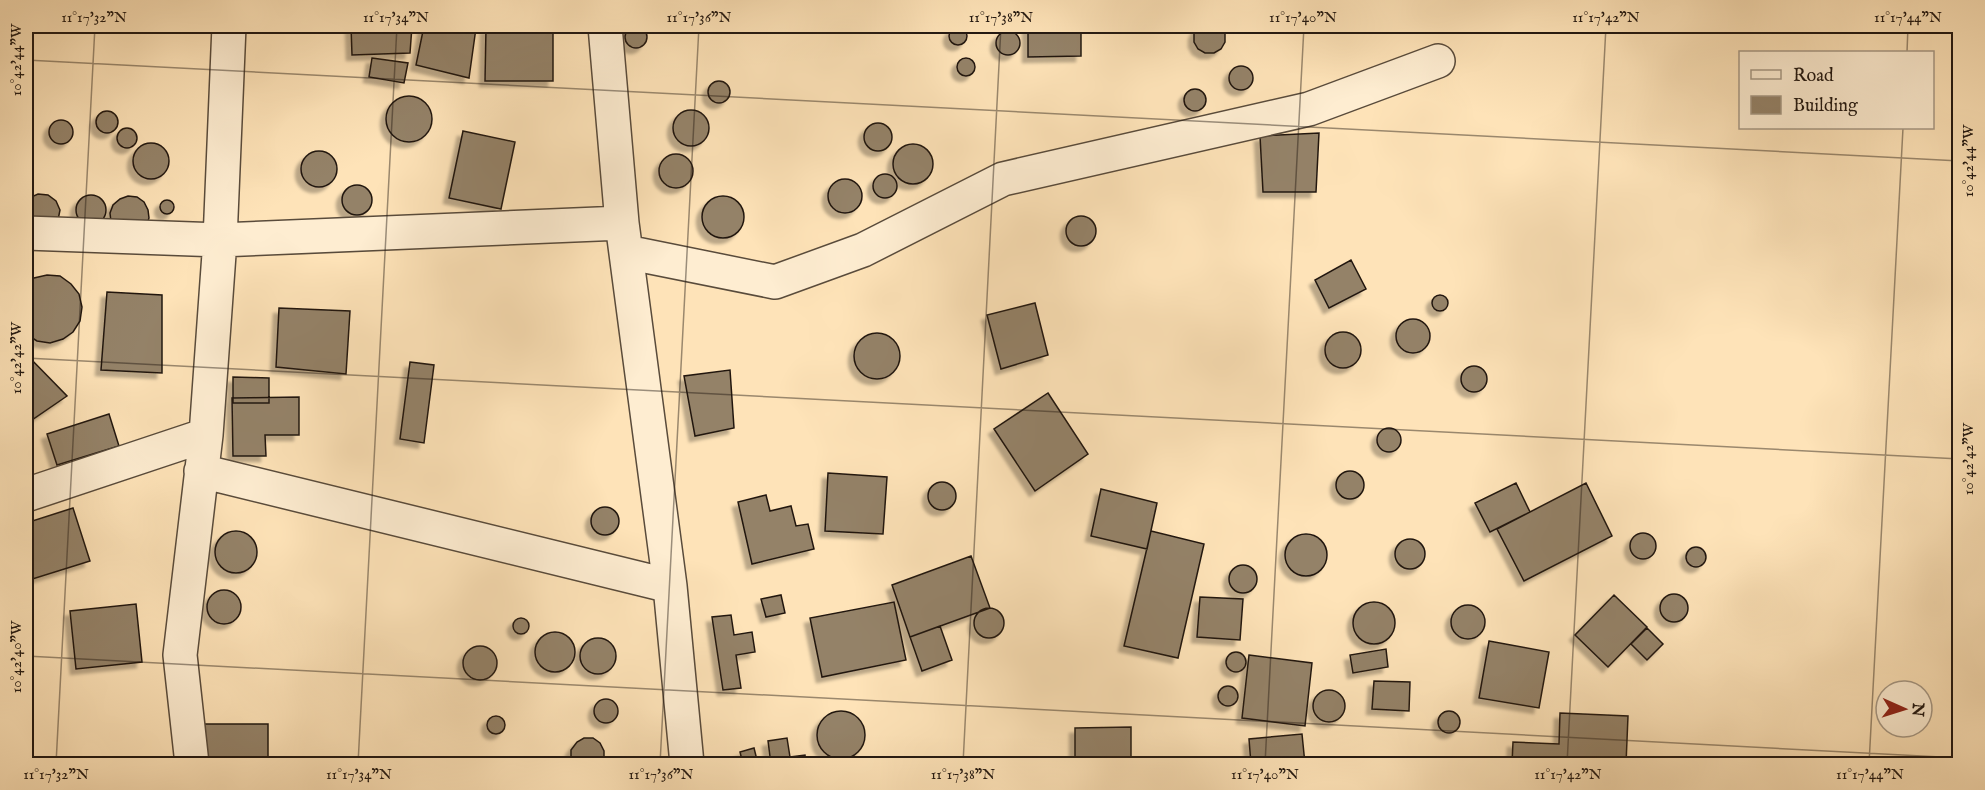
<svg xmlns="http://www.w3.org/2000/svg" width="1985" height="790" font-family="'IM FELL English',serif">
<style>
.building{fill:#948268;stroke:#221811;stroke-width:1.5;filter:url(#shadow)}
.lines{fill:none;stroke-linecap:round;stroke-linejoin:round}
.minor-casing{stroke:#594b3b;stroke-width:36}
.minor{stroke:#feedd1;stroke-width:33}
.ticks{fill:none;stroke:#221811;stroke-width:1.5;stroke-opacity:0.45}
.neatline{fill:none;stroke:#221811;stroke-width:2}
.ticks-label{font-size:15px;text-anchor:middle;fill:#221811}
</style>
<defs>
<filter id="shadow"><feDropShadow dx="-5.5" dy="5.5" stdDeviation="1.5" flood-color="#0004"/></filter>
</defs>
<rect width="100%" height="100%" fill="#fee3b8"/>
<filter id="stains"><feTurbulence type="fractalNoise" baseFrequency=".00333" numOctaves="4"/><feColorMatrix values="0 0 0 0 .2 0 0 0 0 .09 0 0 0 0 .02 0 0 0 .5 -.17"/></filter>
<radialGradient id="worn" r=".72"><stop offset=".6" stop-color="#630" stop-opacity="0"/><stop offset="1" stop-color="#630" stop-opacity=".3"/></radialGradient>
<path class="building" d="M625 37a11 11 0 1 1 22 0a11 11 0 1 1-22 0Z
M351 26H412L410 53 352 55Z
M424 26H460L476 28 469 78 416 65Z
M1028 26H1081V56L1028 57Z
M1198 26H1221L1225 33V42L1221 49 1214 53H1205L1198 49 1194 42V34Z
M949 36a9 9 0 1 1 18 0a9 9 0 1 1-18 0Z
M553 27V81H485L486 28Z
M996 43a12 12 0 1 1 24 0a12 12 0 1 1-24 0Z
M372 58 408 63 404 83 369 77Z
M957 67a9 9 0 1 1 18 0a9 9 0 1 1-18 0Z
M1229 78a12 12 0 1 1 24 0a12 12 0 1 1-24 0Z
M708 92a11 11 0 1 1 22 0a11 11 0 1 1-22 0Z
M1184 100a11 11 0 1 1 22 0a11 11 0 1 1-22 0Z
M386 119a23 23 0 1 1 46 0a23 23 0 1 1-46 0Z
M673 128a18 18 0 1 1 36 0a18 18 0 1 1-36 0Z
M96 122a11 11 0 1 1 22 0a11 11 0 1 1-22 0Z
M49 132a12 12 0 1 1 24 0a12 12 0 1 1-24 0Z
M864 137a14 14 0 1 1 28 0a14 14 0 1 1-28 0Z
M117 138a10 10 0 1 1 20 0a10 10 0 1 1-20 0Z
M463 131 515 142 501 209 449 198Z
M1319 133 1316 192H1263L1260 136Z
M133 161a18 18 0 1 1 36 0a18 18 0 1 1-36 0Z
M893 164a20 20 0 1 1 40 0a20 20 0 1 1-40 0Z
M301 169a18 18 0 1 1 36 0a18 18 0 1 1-36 0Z
M659 171a17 17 0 1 1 34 0a17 17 0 1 1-34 0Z
M873 186a12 12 0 1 1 24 0a12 12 0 1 1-24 0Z
M828 196a17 17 0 1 1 34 0a17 17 0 1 1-34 0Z
M342 200a15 15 0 1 1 30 0a15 15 0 1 1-30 0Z
M38 194 48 195 56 201 60 210 58 220 26 225V202L29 198Z
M76 210a15 15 0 1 1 30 0a15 15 0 1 1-30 0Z
M702 217a21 21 0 1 1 42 0a21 21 0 1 1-42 0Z
M128 196 137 197 144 202 148 210 149 218 146 227 111 222 110 213 113 205 120 199Z
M160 207a7 7 0 1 1 14 0a7 7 0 1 1-14 0Z
M1066 231a15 15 0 1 1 30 0a15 15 0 1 1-30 0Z
M1351 260 1366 289 1329 308 1315 280Z
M47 275 60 276 71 284 79 294 82 307 80 321 73 332 63 339 50 343 37 341 26 334V284L34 278Z
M107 292 162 295V373L101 370Z
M1432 303a8 8 0 1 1 16 0a8 8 0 1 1-16 0Z
M1035 303 1048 355 1001 369 987 315Z
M279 308 350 311 346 374 276 367Z
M1396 336a17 17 0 1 1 34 0a17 17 0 1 1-34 0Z
M1325 350a18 18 0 1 1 36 0a18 18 0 1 1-36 0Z
M854 356a23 23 0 1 1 46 0a23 23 0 1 1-46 0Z
M26 354 67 396 26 424Z
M410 362 434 365 424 443 400 439Z
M1461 379a13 13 0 1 1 26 0a13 13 0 1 1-26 0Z
M730 370 734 428 695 436 684 376Z
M233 377 269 378V403H233Z
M1048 393 1088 454 1035 491 994 429Z
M299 397V435H265L266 456H233L232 398Z
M109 414 119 446 57 465 47 434Z
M1377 440a12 12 0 1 1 24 0a12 12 0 1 1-24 0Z
M1336 485a14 14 0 1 1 28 0a14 14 0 1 1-28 0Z
M828 473 887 477 883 534 825 531Z
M928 496a14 14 0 1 1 28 0a14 14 0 1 1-28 0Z
M1516 483 1530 512 1490 532 1475 503Z
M1586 483 1612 536 1524 581 1497 529Z
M1101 489 1157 503 1147 549 1091 536Z
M766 495 770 511 791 506 796 526 808 524 814 549 752 564 738 502Z
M591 521a14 14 0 1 1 28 0a14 14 0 1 1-28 0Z
M73 508 90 561 26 581V523Z
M215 552a21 21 0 1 1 42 0a21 21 0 1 1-42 0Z
M1151 531 1204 544 1178 658 1124 646Z
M1630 546a13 13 0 1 1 26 0a13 13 0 1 1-26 0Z
M1285 555a21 21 0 1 1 42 0a21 21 0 1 1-42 0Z
M1395 554a15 15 0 1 1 30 0a15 15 0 1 1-30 0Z
M1686 557a10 10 0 1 1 20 0a10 10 0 1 1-20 0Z
M971 556 990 608 910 637 892 585Z
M1229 579a14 14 0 1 1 28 0a14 14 0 1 1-28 0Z
M207 607a17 17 0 1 1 34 0a17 17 0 1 1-34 0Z
M1660 608a14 14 0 1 1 28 0a14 14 0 1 1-28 0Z
M781 595 785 613 766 617 761 599Z
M1614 595 1647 627 1608 667 1575 635Z
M1200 597 1243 599 1240 640 1197 637Z
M894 602 906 660 822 677 810 618Z
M1353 623a21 21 0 1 1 42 0a21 21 0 1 1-42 0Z
M136 604 142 662 76 669 70 611Z
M1451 622a17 17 0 1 1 34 0a17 17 0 1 1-34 0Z
M974 623a15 15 0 1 1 30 0a15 15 0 1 1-30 0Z
M731 615 734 635 752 632 755 652 736 655 741 688 723 690 712 617Z
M513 626a8 8 0 1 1 16 0a8 8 0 1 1-16 0Z
M940 626 952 660 922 671 910 637Z
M1647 628 1663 644 1647 660 1631 644Z
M535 652a20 20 0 1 1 40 0a20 20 0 1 1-40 0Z
M580 656a18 18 0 1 1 36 0a18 18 0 1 1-36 0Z
M1489 641 1549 652 1539 708 1479 698Z
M463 663a17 17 0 1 1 34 0a17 17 0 1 1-34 0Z
M1386 649 1388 667 1353 673 1350 655Z
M1226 662a10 10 0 1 1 20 0a10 10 0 1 1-20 0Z
M1249 655 1312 663 1305 726 1242 718Z
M1374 681 1410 682 1409 711 1372 709Z
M1218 696a10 10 0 1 1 20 0a10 10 0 1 1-20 0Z
M1313 706a16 16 0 1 1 32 0a16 16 0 1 1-32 0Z
M594 711a12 12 0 1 1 24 0a12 12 0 1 1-24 0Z
M1438 722a11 11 0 1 1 22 0a11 11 0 1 1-22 0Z
M817 735a24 24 0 1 1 48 0a24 24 0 1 1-48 0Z
M1560 713 1628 716 1626 764H1512L1513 742 1559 744Z
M487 725a9 9 0 1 1 18 0a9 9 0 1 1-18 0Z
M202 724H268V764H201Z
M1131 727V764H1075V728Z
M1302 734 1305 764H1251L1249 739Z
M584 738H593L600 743 604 751V760L601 764H574L571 758V750L577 742Z
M787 738 790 757 805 755 806 764H771L768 741Z
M754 748 758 764H743L740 752Z"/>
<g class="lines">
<defs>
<path id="minor" d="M605 26 622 223 670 586 687 764
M26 233 220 240 622 223
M626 252 775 282 863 250 1003 179 1309 109 1438 61
M201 471 670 586
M26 495 206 435
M192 764 180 655 206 435 220 240 229 26"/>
</defs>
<use href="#minor" class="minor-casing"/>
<use href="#minor" class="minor"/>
</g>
<path class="ticks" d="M1907 52 1908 26M26 60 1960 161M26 358 1960 459M26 656 1960 758M56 764 95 26M358 764 397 26M660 764 699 26M963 764 1001 26M1265 764 1304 26M1567 764 1606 26M1869 764 1903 128"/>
<rect width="1985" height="790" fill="none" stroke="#fee3b8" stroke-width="66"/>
<rect x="1739" y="51" width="195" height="78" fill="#feedd1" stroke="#a69884" stroke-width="1.5"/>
<rect x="1751" y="70" width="30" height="9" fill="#feedd1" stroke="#a69884" stroke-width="1.5"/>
<text x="1793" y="81" font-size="18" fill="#221811">Road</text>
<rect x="1751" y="96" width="30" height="18" fill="#948268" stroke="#a69884" stroke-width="1.5"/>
<text x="1793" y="111" font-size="18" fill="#221811">Building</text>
<g transform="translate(1904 709) rotate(93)"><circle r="28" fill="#feedd1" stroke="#a69884" stroke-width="1.5"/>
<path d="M0-4.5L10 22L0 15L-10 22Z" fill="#8f2418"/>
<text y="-9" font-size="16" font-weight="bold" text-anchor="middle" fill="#221811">N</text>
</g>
<rect x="33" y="33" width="1919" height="724" class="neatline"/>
<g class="ticks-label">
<text x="94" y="22">11°17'32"N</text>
<text x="396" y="22">11°17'34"N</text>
<text x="699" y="22">11°17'36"N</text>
<text x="1001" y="22">11°17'38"N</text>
<text x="1303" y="22">11°17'40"N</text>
<text x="1606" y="22">11°17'42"N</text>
<text x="1908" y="22">11°17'44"N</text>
<text transform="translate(16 60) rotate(-90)" y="5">10°42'44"W</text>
<text transform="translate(1968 161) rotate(-90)" y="5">10°42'44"W</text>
<text transform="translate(16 358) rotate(-90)" y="5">10°42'42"W</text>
<text transform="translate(1968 459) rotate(-90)" y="5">10°42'42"W</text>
<text transform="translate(16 657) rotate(-90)" y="5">10°42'40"W</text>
<text x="56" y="779">11°17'32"N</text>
<text x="359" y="779">11°17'34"N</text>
<text x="661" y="779">11°17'36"N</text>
<text x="963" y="779">11°17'38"N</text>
<text x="1265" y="779">11°17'40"N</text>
<text x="1568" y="779">11°17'42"N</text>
<text x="1870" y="779">11°17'44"N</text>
</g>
<rect width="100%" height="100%" filter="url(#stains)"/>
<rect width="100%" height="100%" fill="url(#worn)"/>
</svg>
